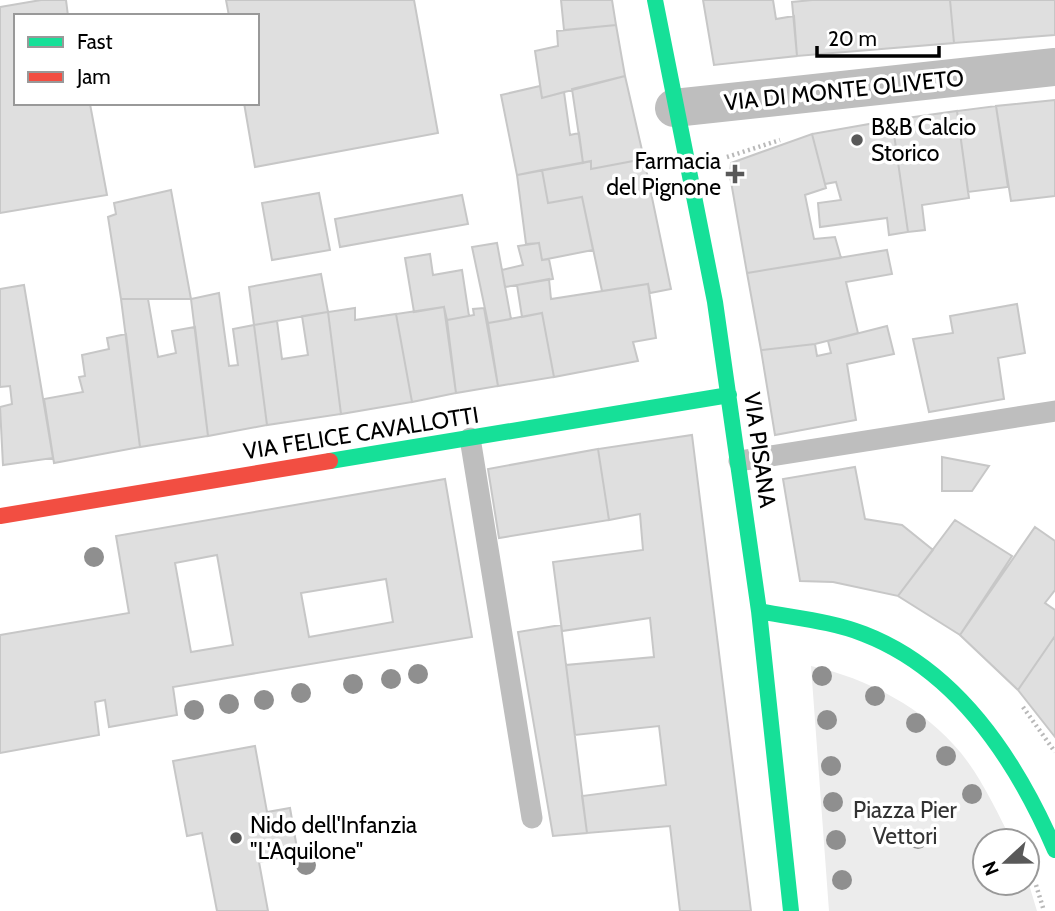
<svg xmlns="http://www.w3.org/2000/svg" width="1055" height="911" font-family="Cabin,sans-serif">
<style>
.green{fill:#ececec}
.building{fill:#dfdfdf;stroke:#c7c7c7;stroke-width:2;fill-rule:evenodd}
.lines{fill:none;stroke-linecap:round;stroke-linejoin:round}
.path{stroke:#b9b9b9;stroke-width:4.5;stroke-dasharray:2 3.5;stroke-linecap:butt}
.lane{stroke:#bebebe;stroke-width:21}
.street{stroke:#bebebe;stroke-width:38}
.fast{stroke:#16e098;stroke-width:16}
.jam{stroke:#f24e42;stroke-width:16}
.tree{fill:#8f8f8f}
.poi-dot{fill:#595959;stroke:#fff;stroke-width:2.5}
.labels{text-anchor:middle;stroke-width:7;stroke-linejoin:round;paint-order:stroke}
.street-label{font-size:23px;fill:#000;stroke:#fff}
.poi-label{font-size:23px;fill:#000;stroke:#fff;text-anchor:start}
.park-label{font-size:23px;fill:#333;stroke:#fff}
</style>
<rect width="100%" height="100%" fill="#fff"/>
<path class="green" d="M811 666C867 678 924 708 961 753 982 779 997 812 1012 841H985V883H1027V878L1037 911H829Z"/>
<path class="building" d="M41 0H66L68 16H16V103H97L90 104 107 195 0 213V7Z
M226 0H414L438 133 255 167 244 103H257V16H229Z
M561 0H612L616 25 564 30Z
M703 0H773L776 19 794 16 797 56 714 65Z
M812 0H950L954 43 797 56 792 2Z
M950 0H1055V35L954 43Z
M616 25 625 76 542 98 535 51 558 46 557 31Z
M625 76 644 159 591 169V161L583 163 572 89Z
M540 86 542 98 564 92 570 135 579 133 583 163 517 175 501 95Z
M1055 100V196L1011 201 996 106Z
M996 106 1008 187 968 192 957 111Z
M957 111 969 198 922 205 925 230 908 232 892 120Z
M892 120 908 232 889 235 887 218 820 227 818 203 841 200 836 182 825 184 812 134Z
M812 134 826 188 805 195 814 239 835 237 841 258 747 273 730 176 731 163Z
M644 159 671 289 650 293 648 284 602 291 582 197 548 203 542 170 591 161V169Z
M542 170 548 203 582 197 593 250 542 260 539 243 526 244 517 175Z
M171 190 191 299H121L108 217 116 214 114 203Z
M319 193 330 250 272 260 262 203Z
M462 195 468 224 340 247 335 219Z
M497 243 511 319 488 323 472 247Z
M539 243 542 260 549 259 553 279 505 287 502 270 523 265 518 246Z
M887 250 892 274 846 282 858 333 815 344 761 350 747 273Z
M430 254 433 275 462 270 469 316 447 320 444 307 414 312 405 258Z
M321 274 328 312 254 325 249 287Z
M549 279 551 299 648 284 656 338 633 342 638 361 554 377 542 313 522 317 517 285Z
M24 285 53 458 3 465 0 407 12 404 10 386 0 387V289Z
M219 293 229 366 238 365 233 329 254 325 267 425 208 436 191 299Z
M121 299H148L158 357 176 353 172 331 195 327 208 436 140 447Z
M1017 304 1025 353 998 358 1004 399 929 412 913 339 953 333 950 316Z
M444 307 456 393 412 402 396 314Z
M355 308V320L396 314 412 402 341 414 328 312Z
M484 308 498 386 456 393 447 320 474 315 473 309Z
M328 312 341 414 267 425 254 325 277 321 282 359 308 355 302 316Z
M542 313 554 377 498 386 488 323Z
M887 326 894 354 847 364 856 420 775 435 761 350 815 344 817 356 831 353 828 341Z
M126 334 140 447 54 463 44 399 83 392 79 377 85 376 82 355 109 349 107 338Z
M692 435 751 911H680L670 826 587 833 582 796 666 785 659 726 575 735 566 665 654 657 650 618 562 631 553 562 643 550 640 514 609 520 598 449Z
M598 449 609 520 499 538 488 469Z
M942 457 989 466 972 491H942Z
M855 467 865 519 902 525 933 550 898 596 833 582 800 581 783 479Z
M445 479 472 637 173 687 177 715 109 727 105 700 95 702 99 735 0 753V635L129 613 116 536ZM217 555 233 645 191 652 175 563ZM386 579 393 622 309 637 301 593Z
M955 520 1012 556 960 635 898 596Z
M1035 527 1055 541V590L1045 603 1055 610V636L1018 690 960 635Z
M561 625 587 833 553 836 518 632Z
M1055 636V737L1018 690Z
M255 746 267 812 290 808 298 854 259 862 268 911H217L202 833 187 836 173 761Z"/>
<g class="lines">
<path class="path" d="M727 157 780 140
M1023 707 1055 752
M1036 885 1044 911"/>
<path class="lane" d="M470 438 532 818
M739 461 1055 411"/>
<path class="street" d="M674 108 1055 67"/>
<path class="fast" d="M655 0 715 302 759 611
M330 461 729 395
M791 911 759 611C794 618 831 621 864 634 957 670 1017 762 1055 850"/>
<path class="jam" d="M0 516 330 461"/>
</g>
<g class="tree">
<circle cx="94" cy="557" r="10"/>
<circle cx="418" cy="674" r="10"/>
<circle cx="822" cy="676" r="10"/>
<circle cx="391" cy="679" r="10"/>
<circle cx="353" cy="684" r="10"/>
<circle cx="301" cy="693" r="10"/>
<circle cx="875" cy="696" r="10"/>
<circle cx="264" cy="700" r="10"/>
<circle cx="229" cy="704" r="10"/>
<circle cx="194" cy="710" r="10"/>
<circle cx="827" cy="720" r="10"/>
<circle cx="916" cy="723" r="10"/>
<circle cx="946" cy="756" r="10"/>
<circle cx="831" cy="766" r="10"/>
<circle cx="972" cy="794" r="10"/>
<circle cx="833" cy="802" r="10"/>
<circle cx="918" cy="839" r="10"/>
<circle cx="836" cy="840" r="10"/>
<circle cx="306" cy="865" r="10"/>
<circle cx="842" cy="880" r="10"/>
</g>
<g class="poi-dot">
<circle cx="857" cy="140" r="7"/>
<path d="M731.5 163.5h7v7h7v7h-7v7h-7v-7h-7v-7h7z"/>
<circle cx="236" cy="838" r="7"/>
</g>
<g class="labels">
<g class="street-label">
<text transform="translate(844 90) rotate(-6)" y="8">VIA DI MONTE OLIVETO</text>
<text transform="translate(361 433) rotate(-9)" y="8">VIA FELICE CAVALLOTTI</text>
<text transform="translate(760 450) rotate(82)" y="8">VIA PISANA</text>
</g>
<g class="poi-label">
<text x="871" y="135">B&amp;B Calcio<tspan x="871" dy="26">Storico</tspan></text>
<text x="721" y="169" text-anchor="end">Farmacia<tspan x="721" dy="26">del Pignone</tspan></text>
<text x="250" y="833">Nido dell'Infanzia<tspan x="250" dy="26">"L'Aquilone"</tspan></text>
</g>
<g class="park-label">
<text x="905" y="818">Piazza Pier<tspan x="905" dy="26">Vettori</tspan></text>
</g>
</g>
<rect x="14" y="14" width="245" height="91" fill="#ffffff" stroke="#999999" stroke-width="2"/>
<rect x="28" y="37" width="35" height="10" fill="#16e098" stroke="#999999" stroke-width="2"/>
<text x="77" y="49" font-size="21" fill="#000000">Fast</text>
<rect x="28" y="72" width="35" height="10" fill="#f24e42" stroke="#999999" stroke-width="2"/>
<text x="77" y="84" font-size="21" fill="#000000">Jam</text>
<g transform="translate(1006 862) rotate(248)"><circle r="33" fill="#ffffff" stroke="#999999" stroke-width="2"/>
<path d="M0-5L12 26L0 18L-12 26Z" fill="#595959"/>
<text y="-10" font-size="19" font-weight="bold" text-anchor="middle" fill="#000000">N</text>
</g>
<path d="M817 46v10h122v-10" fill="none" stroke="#000000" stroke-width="3.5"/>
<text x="828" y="46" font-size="21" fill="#000000" stroke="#ffffff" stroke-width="5" paint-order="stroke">20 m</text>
</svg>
